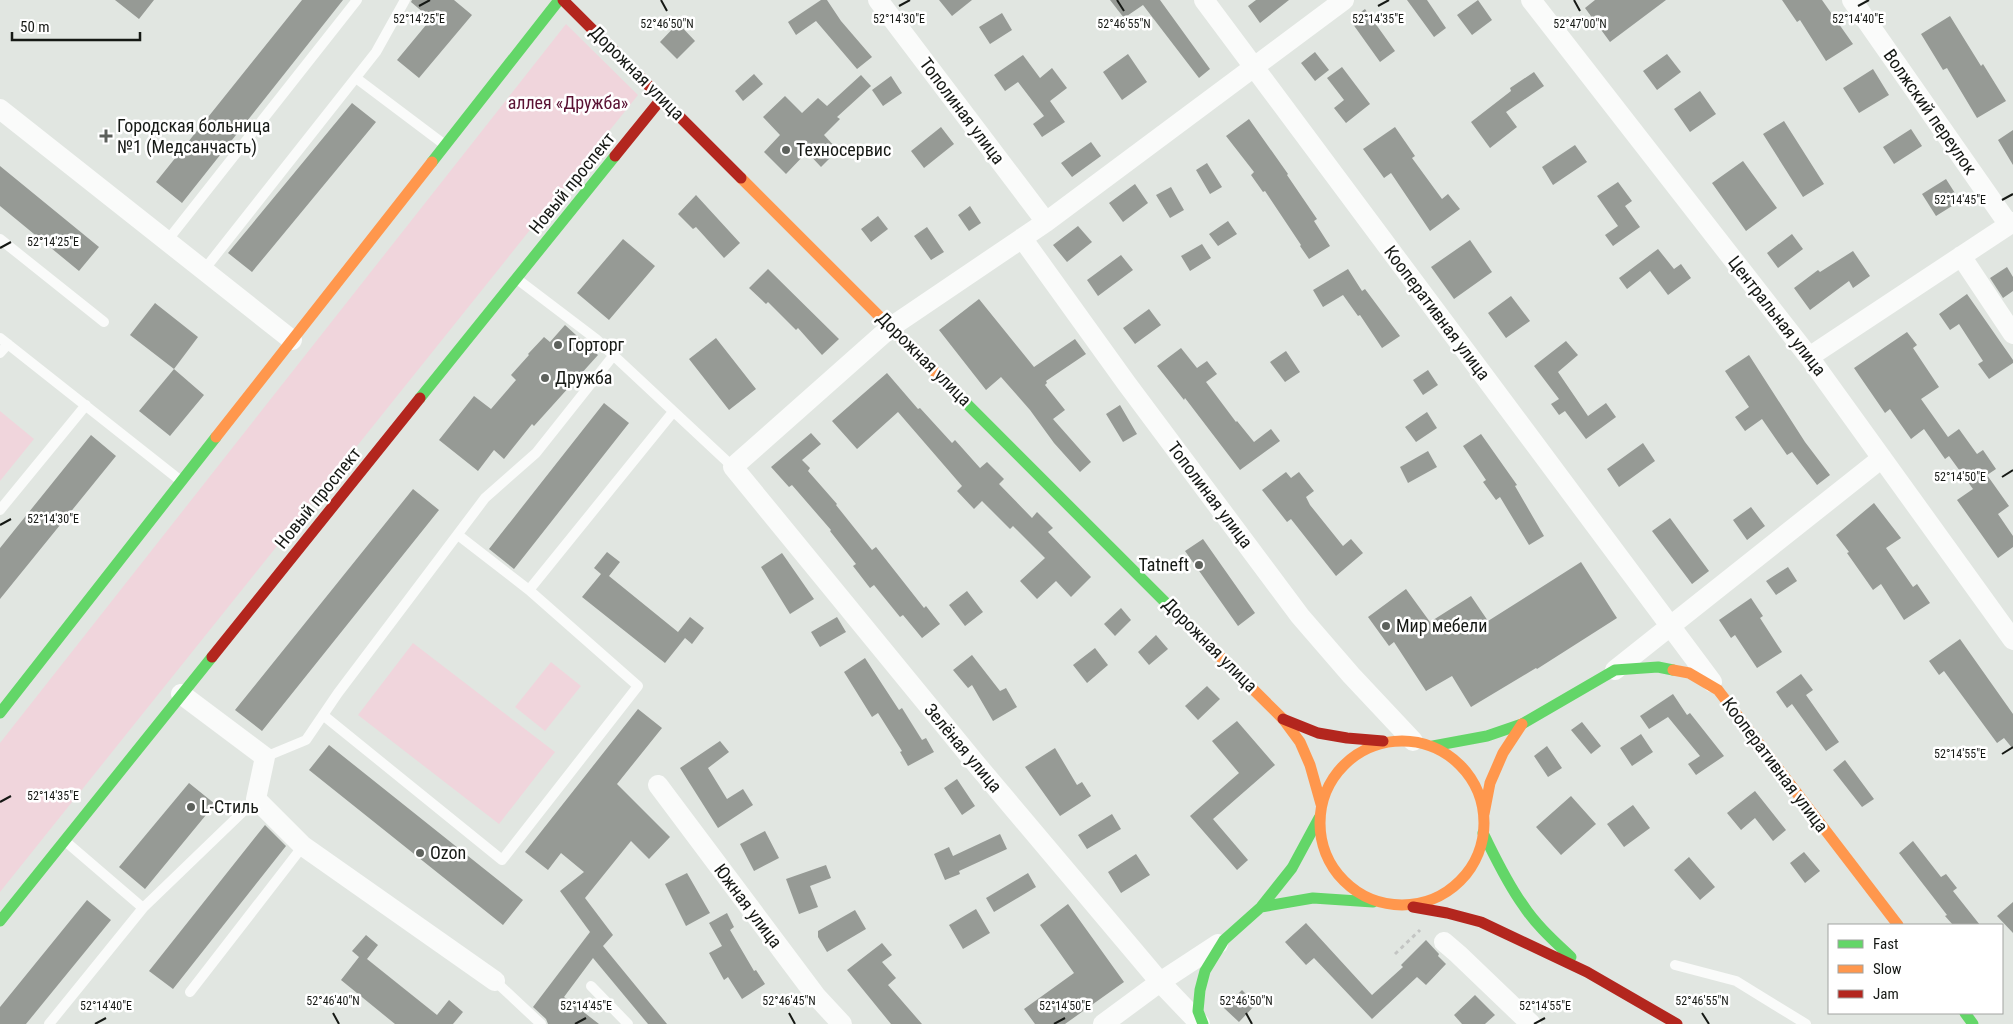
<svg xmlns="http://www.w3.org/2000/svg" width="2013" height="1024" font-family="'Roboto Condensed',sans-serif">
<style>
.green{fill:#f0d5dc}
.building{fill:#969a95}
.lines{fill:none;stroke-linecap:round;stroke-linejoin:round}
.path{stroke:#c3c5c3;stroke-width:3;stroke-dasharray:4 4;stroke-linecap:butt}
.lane{stroke:#fafbfa;stroke-width:10}
.street{stroke:#fafbfa;stroke-width:20}
.fast{stroke:#63d668;stroke-width:11}
.slow{stroke:#ff974d;stroke-width:11}
.jam{stroke:#b3261e;stroke-width:11}
.ticks{fill:none;stroke:#161915;stroke-width:2}
.poi-dot{fill:#5d615c;stroke:#fff;stroke-width:2}
.labels{text-anchor:middle;stroke-width:5;stroke-linejoin:round;paint-order:stroke}
.street-label{font-size:18px;fill:#161915;stroke:#fff}
.park-label{font-size:18px;fill:#5a1233;stroke:#fff}
.poi-label{font-size:18px;fill:#161915;stroke:#fff;text-anchor:start}
.ticks-label{font-size:12px;text-anchor:middle;fill:#161915;stroke:#fff;stroke-width:5;stroke-linejoin:round;paint-order:stroke}
</style>
<rect width="100%" height="100%" fill="#e1e6e1"/>
<path class="green" d="M566 24 638 95 0 892V743Z
M0 411 34 439 0 481Z
M413 643 555 752 499 824 358 715Z
M551 662 581 686 545 731 515 707Z"/>
<path class="building" d="M115 0H154L139 19Z
M302 0H343L182 203 156 182Z
M412 0H454L472 15 419 78 397 60 431 19 411 2Z
M821 0H827L841 21 872 57 857 69 816 21 796 35 788 22Z
M939 0H972L952 16Z
M1110 0H1160L1210 69 1199 78 1143 5 1124 18Z
M1256 0H1289L1260 23 1248 6Z
M1407 0H1427L1446 28 1434 37Z
M1478 0 1492 20 1472 35 1457 15Z
M1595 0H1666L1610 42 1585 8Z
M1782 0H1822L1853 44 1826 61 1800 20 1797 22Z
M1365 9 1395 51 1380 62 1350 20Z
M1002 13 1012 30 990 44 979 27Z
M1950 16 1981 66 1983 64 2006 101 1977 118 1947 68 1943 70 1921 34Z
M678 23 695 41 677 59 660 42Z
M1315 52 1329 70 1315 81 1301 63Z
M1128 54 1147 82 1122 100 1103 72Z
M1667 54 1681 72 1657 90 1643 71Z
M1023 55 1040 78 1052 68 1067 88 1050 101 1065 122 1042 137 1033 124 1044 116 1018 82 1005 91 994 75Z
M1342 67 1370 104 1346 123 1334 108 1344 100 1327 78Z
M1873 69 1889 95 1859 113 1843 88Z
M1534 72 1544 86 1506 112 1517 127 1490 148 1471 122 1511 91 1510 88Z
M754 74 763 84 743 101 735 91Z
M861 75 871 86 837 117 840 119 824 135 838 150 821 167 807 152 786 174 764 152 780 135 763 117 785 96 802 113 818 98 827 106Z
M891 76 902 93 883 106 872 90Z
M1700 91 1716 114 1690 132 1674 109Z
M352 103 376 122 252 272 228 253Z
M1249 119 1288 174 1287 175 1317 219 1314 221 1330 246 1309 259 1300 246 1301 245 1265 191 1263 192 1251 175 1254 172 1226 136Z
M1784 121 1824 184 1803 197 1763 134Z
M941 127 954 144 924 168 911 151Z
M1395 127 1415 156 1412 158 1442 199 1448 194 1460 209 1430 231 1391 173 1384 178 1363 149Z
M1911 129 1922 146 1894 164 1883 147Z
M2013 130V165L1998 140Z
M1091 142 1101 156 1072 177 1061 163Z
M1575 145 1587 162 1553 185 1542 167Z
M1743 161 1777 208 1746 231 1712 183Z
M1207 163 1222 187 1210 194 1196 170Z
M0 166 99 247 79 271 0 206Z
M1946 179 1960 201 1936 216 1922 194Z
M1618 182 1632 201 1625 206 1640 227 1613 246 1605 235 1618 226 1597 196Z
M1135 184 1148 203 1123 222 1109 203Z
M1171 187 1184 210 1170 218 1156 195Z
M696 195 740 243 724 258 696 227 693 229 678 214Z
M970 206 981 223 969 231 958 215Z
M878 216 888 229 871 242 861 229Z
M1228 221 1237 234 1218 246 1209 234Z
M1078 226 1092 242 1067 262 1053 245Z
M927 227 944 252 931 260 914 236Z
M1792 234 1803 249 1778 268 1767 253Z
M623 239 655 266 609 320 577 293Z
M1470 240 1492 272 1454 299 1431 267Z
M1202 244 1211 258 1190 271 1181 256Z
M1658 249 1674 269 1681 264 1691 278 1668 295 1650 271 1627 289 1619 278Z
M1853 251 1870 276 1853 288 1849 281 1810 310 1794 288 1818 270 1820 272Z
M1121 255 1133 270 1098 296 1087 280Z
M2007 267 2013 277V291L2003 298 1990 278Z
M768 269 839 339 822 355 798 328 796 330 768 302 766 304 749 288Z
M1348 269 1362 291 1365 289 1400 336 1382 348 1360 315 1358 316 1343 295 1323 307 1313 290Z
M1967 294 2013 360V363L1989 379 1978 364 1983 361 1959 324 1950 330 1939 314Z
M1511 296 1530 321 1506 338 1488 313Z
M979 299 1034 367 1075 339 1086 354 1046 381 1047 383 1045 385 1065 410 1053 419 1091 462 1080 472 1054 443 1030 410 1001 377 986 390 939 330Z
M155 303 198 337 174 369 130 335Z
M1149 309 1161 325 1135 344 1123 328Z
M565 325 598 355 534 426 532 424 504 459 494 450 478 471 439 440 474 396 491 409 516 380 511 375 529 355 528 354 544 337 550 342Z
M1907 332 1917 345 1913 348 1939 387 1921 399 1948 437 1959 429 1977 454 1983 450 1996 469 1987 475 2009 506 1998 514 2013 536V547L1998 558 1957 500 1973 489 1949 456 1945 459 1924 429 1911 439 1890 409 1885 413 1854 368Z
M716 338 756 389 729 410 689 359Z
M1566 341 1578 355 1558 372 1588 416 1606 403 1616 417 1586 439 1565 411 1559 415 1551 404 1559 399 1534 366Z
M1181 348 1197 368 1207 361 1217 374 1206 382 1236 422 1237 421 1254 442 1271 429 1280 441 1240 470 1185 398 1184 400 1157 366Z
M1286 351 1300 372 1285 382 1270 362Z
M1749 355 1805 442 1830 475 1817 485 1792 452 1787 455 1762 419 1745 431 1735 417 1749 407 1725 371Z
M174 369 204 395 170 436 139 411Z
M1428 370 1438 385 1423 395 1413 380Z
M887 373 918 409 920 408 952 443 955 440 980 468 987 462 1004 479 999 484 1032 518 1037 512 1053 528 1048 532 1091 577 1071 597 1056 581 1037 599 1020 581 1045 558 1013 526 1010 529 982 501 974 509 957 491 962 486 898 412 857 449 832 421Z
M604 403 629 423 514 569 489 549Z
M1120 405 1137 434 1123 442 1106 414Z
M1427 412 1437 428 1416 442 1405 427Z
M811 433 821 444 802 460 810 468 808 471 837 504 836 505 872 550 876 547 924 608 926 606 940 624 922 638 903 615 900 617 874 585 870 588 853 566 856 564 830 531 831 530 792 485 789 487 771 467Z
M1481 434 1517 485 1515 486 1544 536 1529 545 1500 497 1496 500 1483 482 1486 480 1463 446Z
M91 435 116 456 0 599V548Z
M1643 443 1655 461 1619 487 1607 469Z
M1428 451 1437 467 1408 483 1400 467Z
M1286 472 1291 478 1299 472 1314 491 1306 497 1310 505 1343 546 1351 539 1363 553 1336 576 1291 519 1287 522 1262 490Z
M413 489 439 510 262 731 235 710Z
M1874 503 1901 538 1886 548 1913 587 1917 584 1930 603 1904 620 1881 584 1873 590 1847 553 1849 552 1836 535Z
M1751 507 1765 526 1747 540 1733 520Z
M1670 518 1709 571 1692 584 1652 531Z
M1203 539 1255 613 1238 626 1185 551Z
M607 552 620 562 609 576 678 632 690 617 704 628 692 644 685 638 665 663 582 597 601 574 594 568Z
M782 553 814 599 790 614 761 567Z
M1581 562 1617 618 1537 669 1536 668 1471 707 1452 676 1426 691 1394 642 1389 646 1368 617 1406 589 1430 622 1471 596 1488 621Z
M1788 567 1797 581 1776 595 1766 581Z
M967 591 983 612 965 626 949 605Z
M1751 598 1763 616 1760 618 1782 652 1757 668 1735 635 1731 638 1719 620Z
M1121 608 1131 620 1115 636 1104 624Z
M837 617 846 632 820 647 811 632Z
M1156 635 1168 649 1149 665 1138 652Z
M1960 639 2013 714V749L2004 738 1997 743 1944 671 1939 675 1929 661Z
M1095 648 1108 665 1087 683 1073 665Z
M972 655 1000 691 1006 688 1017 707 993 721 972 685 968 688 953 670Z
M865 658 899 710 902 708 922 740 926 738 934 752 908 766 900 752 902 751 878 713 872 717 844 672Z
M1801 674 1813 690 1806 695 1839 742 1826 751 1792 704 1787 708 1776 692Z
M1207 686 1220 699 1198 720 1185 706Z
M1673 694 1687 715 1690 713 1724 756 1696 775 1688 764 1700 756 1668 717 1649 729 1640 716Z
M638 709 662 728 617 784 670 837 649 859 631 841 585 898 613 935 603 946 667 1024H648L593 958 564 997 599 1024H548L546 1019 533 1007 590 932 560 891 584 872 561 853 548 870 525 852Z
M1237 721 1275 765 1213 819 1248 860 1237 870 1190 816 1239 773 1212 741Z
M1582 722 1601 746 1591 754 1571 730Z
M1641 734 1653 752 1632 766 1620 748Z
M720 741 729 752 708 768 727 799 743 789 753 805 718 828 680 768Z
M329 745 523 900 503 925 309 770Z
M1547 746 1562 768 1548 777 1534 756Z
M1055 748 1077 785 1082 782 1091 796 1060 816 1025 767Z
M1845 760 1874 799 1862 807 1833 770Z
M957 779 975 806 962 815 944 788Z
M189 783 215 804 145 889 119 867Z
M1755 791 1786 830 1773 841 1755 818 1741 830 1727 813Z
M1571 796 1596 824 1561 855 1536 827Z
M1633 805 1650 828 1624 847 1607 824Z
M1112 814 1121 829 1087 849 1078 835Z
M265 825 286 846 173 989 149 971Z
M765 831 779 858 754 871 740 844Z
M1000 834 1007 849 959 871 960 874 945 880 934 854 949 847 953 856Z
M1913 841 1941 877 1946 874 1957 888 1953 891 1980 925H1953L1945 916 1947 915 1899 853Z
M1804 852 1820 871 1805 883 1790 863Z
M1136 854 1150 875 1121 893 1108 872Z
M1689 857 1715 887 1700 900 1674 870Z
M826 865 831 878 810 886 818 907 799 914 786 879Z
M687 873 710 913 686 926 665 884Z
M1028 873 1036 887 994 912 986 898Z
M87 900 111 920 26 1024H0V1007Z
M2013 902V933L1997 916Z
M1068 904 1124 982 1065 1024H1035L1024 1009 1074 973 1040 925Z
M976 909 990 933 963 949 949 925Z
M855 910 866 929 827 952 818 937V931Z
M727 913 734 927 730 930 754 971 756 970 765 984 742 999 728 977 724 980 709 953 722 946 709 923Z
M1306 923 1372 995 1403 967 1401 965 1426 940 1439 954 1438 956 1446 964 1426 985 1417 977 1372 1019 1314 958 1306 965 1285 942Z
M366 935 378 945 367 959 437 1015 449 1000 463 1012 453 1024H395L341 980 359 957 352 951Z
M882 943 892 955 882 962 896 978 888 985 922 1024H891L847 970Z
M1242 990 1256 1004 1239 1022 1224 1008Z
M1475 995 1495 1015 1485 1024H1462L1454 1015Z"/>
<g class="lines">
<path class="path" d="M1395 954 1420 930"/>
<path class="lane" d="M356 78 445 145
M0 239 104 322
M167 241 357 0
M204 270 376 52 405 0
M517 279 596 339 733 467
M0 338 181 481
M0 353 8 344
M0 510 86 405
M458 535 529 590
M323 715 502 860 638 686 529 590 673 412
M265 757 306 740 338 693 485 498 536 453 613 356
M65 841 143 908 256 799
M1675 965 1736 981 1806 1024
M495 981 541 1024
M591 986 628 1024
M190 992 303 846
M49 1024 143 908"/>
<path class="street" d="M878 0 1046 222
M1204 0 1712 682
M1531 0 1809 357 2013 640
M1852 0 2009 225
M0 109 292 340
M1022 238 1127 384 1300 616 1351 675 1413 741
M1961 256 2013 334
M1809 357 2013 222
M1615 670 1882 458
M181 694 265 757 256 799 303 846 495 981
M658 785 816 996 842 1024
M1444 942 1458 954 1531 1024
M1103 1024 1160 982 1218 944
M1200 1024 1160 982 977 765 733 467 891 327 1046 222 1344 0"/>
<path class="fast" d="M432 162 559 0
M949 386 1182 619
M420 398 615 156
M0 713 216 437
M1433 746 1487 736 1522 724 1615 670 1658 667 1673 670
M1483 833C1495 857 1507 883 1523 905 1536 925 1554 941 1571 957
M1261 907 1313 898 1373 902
M0 921 212 657
M1965 1013 1973 1024
M1203 1024 1198 1011 1200 990 1205 971 1224 940 1261 907 1292 868 1319 818"/>
<path class="slow" d="M741 178 949 386
M216 437 432 162
M1182 619 1283 719 1300 742 1310 765 1321 804
M1673 670 1689 673 1718 690 1898 925
M1320 823a82 82 0 1 1 164 0a82 82 0 1 1-164 0Z
M1484 814 1490 783 1503 753 1522 724"/>
<path class="jam" d="M563 0 741 178
M615 156 662 98
M212 657 420 398
M1283 719 1318 733 1347 738 1383 741
M1413 907 1447 913 1481 922 1587 972 1677 1024"/>
</g>
<path class="ticks" d="M661 0 667 11M1117 0 1124 11M1574 0 1580 11M419 6 430 0M899 6 910 0M1378 6 1389 0M1858 6 1869 0M2002 200 2013 194M0 248 11 242M2002 477 2013 470M0 525 11 519M2002 754 2013 747M0 802 11 796M333 1013 339 1024M789 1013 795 1024M1246 1013 1252 1024M1702 1013 1709 1024M95 1024 106 1018M575 1024 586 1018M1054 1024 1065 1018M1534 1024 1545 1018"/>
<g class="poi-dot">
<path d="M103.5 128.5h5v5h5v5h-5v5h-5v-5h-5v-5h5z"/>
<circle cx="786" cy="150" r="5"/>
<circle cx="558" cy="345" r="5"/>
<circle cx="545" cy="378" r="5"/>
<circle cx="1199" cy="565" r="5"/>
<circle cx="1386" cy="626" r="5"/>
<circle cx="191" cy="807" r="5"/>
<circle cx="420" cy="853" r="5"/>
</g>
<g class="labels">
<g class="street-label">
<text transform="translate(637 73) rotate(45)" y="6">Дорожная улица</text>
<text transform="translate(962 111) rotate(53)" y="6">Тополиная улица</text>
<text transform="translate(1930 112) rotate(55)" y="6">Волжский переулок</text>
<text transform="translate(572 183) rotate(-51)" y="6">Новый проспект</text>
<text transform="translate(1437 313) rotate(53)" y="6">Кооперативная улица</text>
<text transform="translate(1777 316) rotate(52)" y="6">Центральная улица</text>
<text transform="translate(924 359) rotate(45)" y="6">Дорожная улица</text>
<text transform="translate(1210 495) rotate(53)" y="6">Тополиная улица</text>
<text transform="translate(318 498) rotate(-51)" y="6">Новый проспект</text>
<text transform="translate(1210 645) rotate(45)" y="6">Дорожная улица</text>
<text transform="translate(963 748) rotate(50)" y="6">Зелёная улица</text>
<text transform="translate(1775 765) rotate(53)" y="6">Кооперативная улица</text>
<text transform="translate(748 906) rotate(53)" y="6">Южная улица</text>
</g>
<g class="park-label">
<text x="568" y="109">аллея «Дружба»</text>
</g>
<g class="poi-label">
<text x="117" y="132">Городская больница<tspan x="117" dy="21">№1 (Медсанчасть)</tspan></text>
<text x="796" y="156">Техносервис</text>
<text x="568" y="351">Горторг</text>
<text x="555" y="384">Дружба</text>
<text x="1189" y="571" text-anchor="end">Tatneft</text>
<text x="1396" y="632">Мир мебели</text>
<text x="201" y="813">L-Стиль</text>
<text x="430" y="859">Ozon</text>
</g>
</g>
<g class="ticks-label">
<text x="419" y="23">52°14'25"E</text>
<text x="899" y="23">52°14'30"E</text>
<text x="1378" y="23">52°14'35"E</text>
<text x="1858" y="23">52°14'40"E</text>
<text x="667" y="28">52°46'50"N</text>
<text x="1124" y="28">52°46'55"N</text>
<text x="1580" y="28">52°47'00"N</text>
<text x="1960" y="204">52°14'45"E</text>
<text x="53" y="246">52°14'25"E</text>
<text x="1960" y="481">52°14'50"E</text>
<text x="53" y="523">52°14'30"E</text>
<text x="1960" y="758">52°14'55"E</text>
<text x="53" y="800">52°14'35"E</text>
<text x="333" y="1005">52°46'40"N</text>
<text x="789" y="1005">52°46'45"N</text>
<text x="1246" y="1005">52°46'50"N</text>
<text x="1702" y="1005">52°46'55"N</text>
<text x="106" y="1010">52°14'40"E</text>
<text x="586" y="1010">52°14'45"E</text>
<text x="1065" y="1010">52°14'50"E</text>
<text x="1545" y="1010">52°14'55"E</text>
</g>
<rect x="1828" y="924" width="175" height="90" fill="#ffffff" stroke="#a2a3a1"/>
<rect x="1838" y="940" width="25" height="8" fill="#63d668" stroke="#a2a3a1"/>
<text x="1873" y="949" font-size="15" fill="#161915">Fast</text>
<rect x="1838" y="965" width="25" height="8" fill="#ff974d" stroke="#a2a3a1"/>
<text x="1873" y="974" font-size="15" fill="#161915">Slow</text>
<rect x="1838" y="990" width="25" height="8" fill="#b3261e" stroke="#a2a3a1"/>
<text x="1873" y="999" font-size="15" fill="#161915">Jam</text>
<path d="M12 32v8h128v-8" fill="none" stroke="#161915" stroke-width="2.5"/>
<text x="20" y="32" font-size="15" fill="#161915" stroke="#ffffff" stroke-width="4" paint-order="stroke">50 m</text>
</svg>
